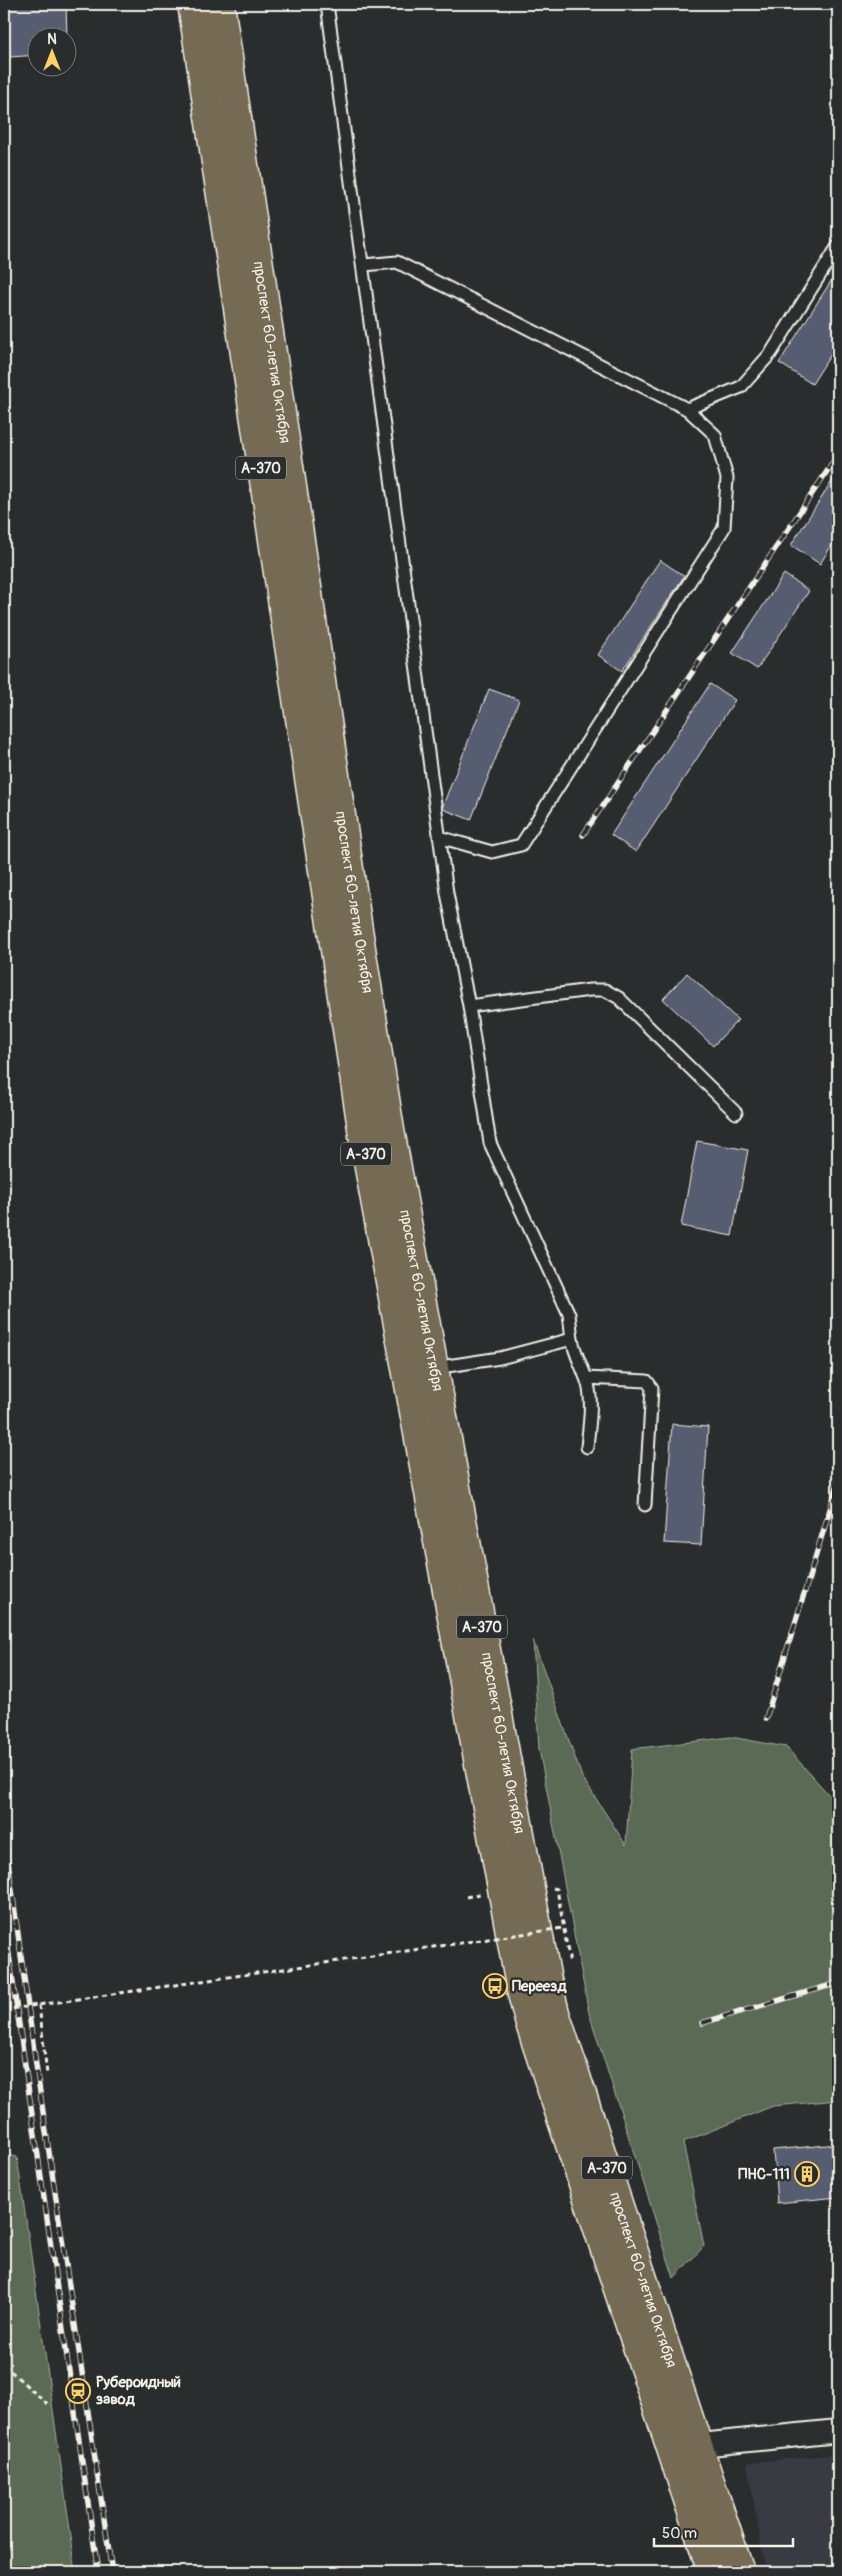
<svg xmlns="http://www.w3.org/2000/svg" width="842" height="2576" font-family="Pangolin,sans-serif">
<style>
.built{fill:#373b42}
.green{fill:#5a6b54;stroke:#a7ae9e}
.building{fill:#565d6f;stroke:#f4f1e8}
.lines{fill:none;stroke-linecap:round;stroke-linejoin:round}
.service-casing{stroke:#f4f1e8;stroke-width:15}
.minor-casing{stroke:#f4f1e8;stroke-width:26}
.trunk-casing{stroke:#f4f1e8;stroke-width:31}
.path{stroke:#f4f1e8;stroke-width:3;stroke-dasharray:5 4;stroke-linecap:butt}
.service{stroke:#2a2d2e;stroke-width:11}
.minor{stroke:#2a2d2e;stroke-width:22}
.trunk{stroke:#746b52;stroke-width:28}
.rail-casing{stroke:#f4f1e8;stroke-width:5.5}
.rail{stroke:#2a2d2e;stroke-width:4;stroke-dasharray:11;stroke-linecap:butt}
.path-bridge{stroke:#f4f1e8;stroke-width:3;stroke-dasharray:5 4;stroke-linecap:butt}
.labels{text-anchor:middle;stroke-width:4.5;stroke-linejoin:round;paint-order:stroke}
.shield{fill:#2a2d2e;stroke:#b7b6b0;stroke-width:1}
.shield-label{font-size:14px;font-weight:bold;fill:#f4f1e8}
.street-label{font-size:15px;fill:#f4f1e8;stroke:#2a2d2e}
.poi-label{font-size:15px;font-weight:bold;fill:#f4f1e8;stroke:#2a2d2e;text-anchor:start}
</style>
<rect width="100%" height="100%" fill="#2a2d2e"/>
<filter id="ink" filterUnits="userSpaceOnUse"><feTurbulence type="fractalNoise" baseFrequency=".02" numOctaves="2"/><feDisplacementMap in="SourceGraphic" scale="10" xChannelSelector="R" yChannelSelector="G"/><feConvolveMatrix kernelMatrix="1 2 1 2 8 2 1 2 1" color-interpolation-filters="sRGB"/></filter>
<g filter="url(#ink)">
<path class="built" d="M838 2454V2572H766L747 2463Z"/>
<path class="green" d="M533 1640 582 1777 626 1845 632 1749 731 1737 786 1747 838 1805V2100L773 2106 683 2142 704 2246 674 2278 589 2013 539 1749Z
M4 2154 17 2157 76 2572H4Z"/>
<path class="building" d="M7 4H66L67 38H38V55L10 57Z
M838 270V343L812 384 779 363Z
M838 472V535L820 564 791 545Z
M660 560 684 576 622 671 598 655Z
M784 574 809 591 757 669 732 653Z
M710 684 735 700 636 852 611 835Z
M489 689 519 700 471 820 443 809V805Z
M687 973 738 1020 713 1046 663 999Z
M697 1141 748 1150 732 1236 681 1226Z
M672 1424 708 1427 701 1545 664 1543Z
M838 2144V2197L777 2203 773 2150Z"/>
<g class="lines">
<defs>
<path id="service" d="M327 4 447 893 469 1006 490 1143 569 1314 572 1339 500 1358 434 1368
M364 265 397 262 687 409 741 387 771 353 838 246
M439 837 492 852 521 845 724 528 727 478 715 435 687 409
M469 1006 590 990H605L619 998 736 1113
M572 1339C575 1355 583 1368 588 1384 593 1404 589 1426 587 1447
M586 1378 647 1381 652 1388 645 1505"/>
<path id="minor" d="M700 2445 838 2431"/>
<g id="trunk">
<path d="M192 4 363 1135 520 1986 529 2021 712 2572"/>
<path id="s1" d="M220 4 358 929 390 1130 547 1980 555 2013 740 2572"/>
</g>
</defs>
<use href="#service" class="service-casing"/>
<use href="#minor" class="minor-casing"/>
<use href="#trunk" class="trunk-casing"/>
<path class="path" d="M553 1888 557 1889 570 1964
M466 1897 480 1894
M39 2005 47 2074
M4 2365 50 2407"/>
<use href="#service" class="service"/>
<use href="#minor" class="minor"/>
<use href="#trunk" class="trunk"/>
<defs>
<path id="rail" d="M583 835 838 455
M766 1718 838 1483
M4 1832 37 2072 112 2572
M4 1920 98 2572
M702 2023 838 1983"/>
</defs>
<use href="#rail" class="rail-casing"/>
<use href="#rail" class="rail"/>
<path class="path-bridge" d="M4 2010 563 1928"/>
</g>
</g>
<defs>
<symbol id="bus-ring" viewBox="-11 -11 22 22"><circle r="9.5" fill="#2a2d2e" stroke="#ffd166" stroke-width="1.5"/><path d="M-5-6H5V4H4V6H2V4H-2V6H-4V4H-5ZM-3.5-4V0h7V-4ZM-3.5 1.2v1.5H-2V1.2ZM2 1.2v1.5H3.5V1.2Z" fill="#ffd166"/></symbol>
<symbol id="building-ring" viewBox="-11 -11 22 22"><circle r="9.5" fill="#2a2d2e" stroke="#ffd166" stroke-width="1.5"/><path d="M-4-6H4V6H1V3H-1V6H-4ZM-2.5-4.3h1.7v1.8h-1.7ZM.8-4.3h1.7v1.8H.8ZM-2.5-1h1.7V.8h-1.7ZM.8-1h1.7V.8H.8Z" fill="#ffd166"/></symbol>
<symbol id="station-ring" viewBox="-11 -11 22 22"><circle r="9.5" fill="#2a2d2e" stroke="#ffd166" stroke-width="1.5"/><path d="M-3-6H3Q5-6 5-4V2Q5 4 3 4L4.5 6H3L1.5 4h-3L-3 6H-4.5L-3 4Q-5 4-5 2V-4Q-5-6-3-6ZM-3.5-4v3h7v-3ZM-3.5 1v1.5H-2V1ZM2 1v1.5H3.5V1Z" fill="#ffd166"/></symbol>
</defs>
<g fill-rule="evenodd">
<use href="#bus-ring" x="481" y="1972" width="28" height="28"/>
<use href="#building-ring" x="793" y="2160" width="28" height="28"/>
<use href="#station-ring" x="64" y="2377" width="28" height="28"/>
</g>
<g class="labels">
<g class="shield">
<rect x="236" y="456.5" width="50" height="23" rx="4"/>
<rect x="341" y="1142.5" width="50" height="23" rx="4"/>
<rect x="457" y="1615.5" width="50" height="23" rx="4"/>
<rect x="582" y="2156.5" width="50" height="23" rx="4"/>
</g>
<g class="shield-label">
<text x="261" y="473">А-370</text>
<text x="366" y="1159">А-370</text>
<text x="482" y="1632">А-370</text>
<text x="607" y="2173">А-370</text>
</g>
<g class="street-label">
<text dy="5" stroke="none"><textPath href="#s1" startOffset="352">проспект 60-летия Октября</textPath></text>
<text dy="5" stroke="none"><textPath href="#s1" startOffset="908">проспект 60-летия Октября</textPath></text>
<text dy="5" stroke="none"><textPath href="#s1" startOffset="1312">проспект 60-летия Октября</textPath></text>
<text dy="5" stroke="none"><textPath href="#s1" startOffset="1762">проспект 60-летия Октября</textPath></text>
<text dy="5" stroke="none"><textPath href="#s1" startOffset="2318">проспект 60-летия Октября</textPath></text>
</g>
<g class="poi-label">
<text x="512" y="1991">Переезд</text>
<text x="790" y="2179" text-anchor="end">ПНС-111</text>
<text x="96" y="2387">Рубероидный<tspan x="96" dy="17">завод</tspan></text>
</g>
</g>
<rect width="842" height="2576" fill="none" stroke="#2a2d2e" stroke-width="20"/>
<rect x="10" y="10" width="822" height="2556" fill="none" stroke="#f4f1e8" stroke-width="2" filter="url(#ink)"/>
<g transform="translate(52 52)"><circle r="24" fill="#2a2d2e" stroke="#7b7b78"/>
<path d="M0-4L9 19L0 12L-9 19Z" fill="#ffd166"/>
<text y="-8" font-size="14" font-weight="bold" text-anchor="middle" fill="#f4f1e8">N</text>
</g>
<path d="M654 2538v8h139v-8" fill="none" stroke="#f4f1e8" stroke-width="2.5"/>
<text x="662" y="2538" font-size="15" fill="#f4f1e8" stroke="#2a2d2e" stroke-width="4" paint-order="stroke">50 m</text>
</svg>
